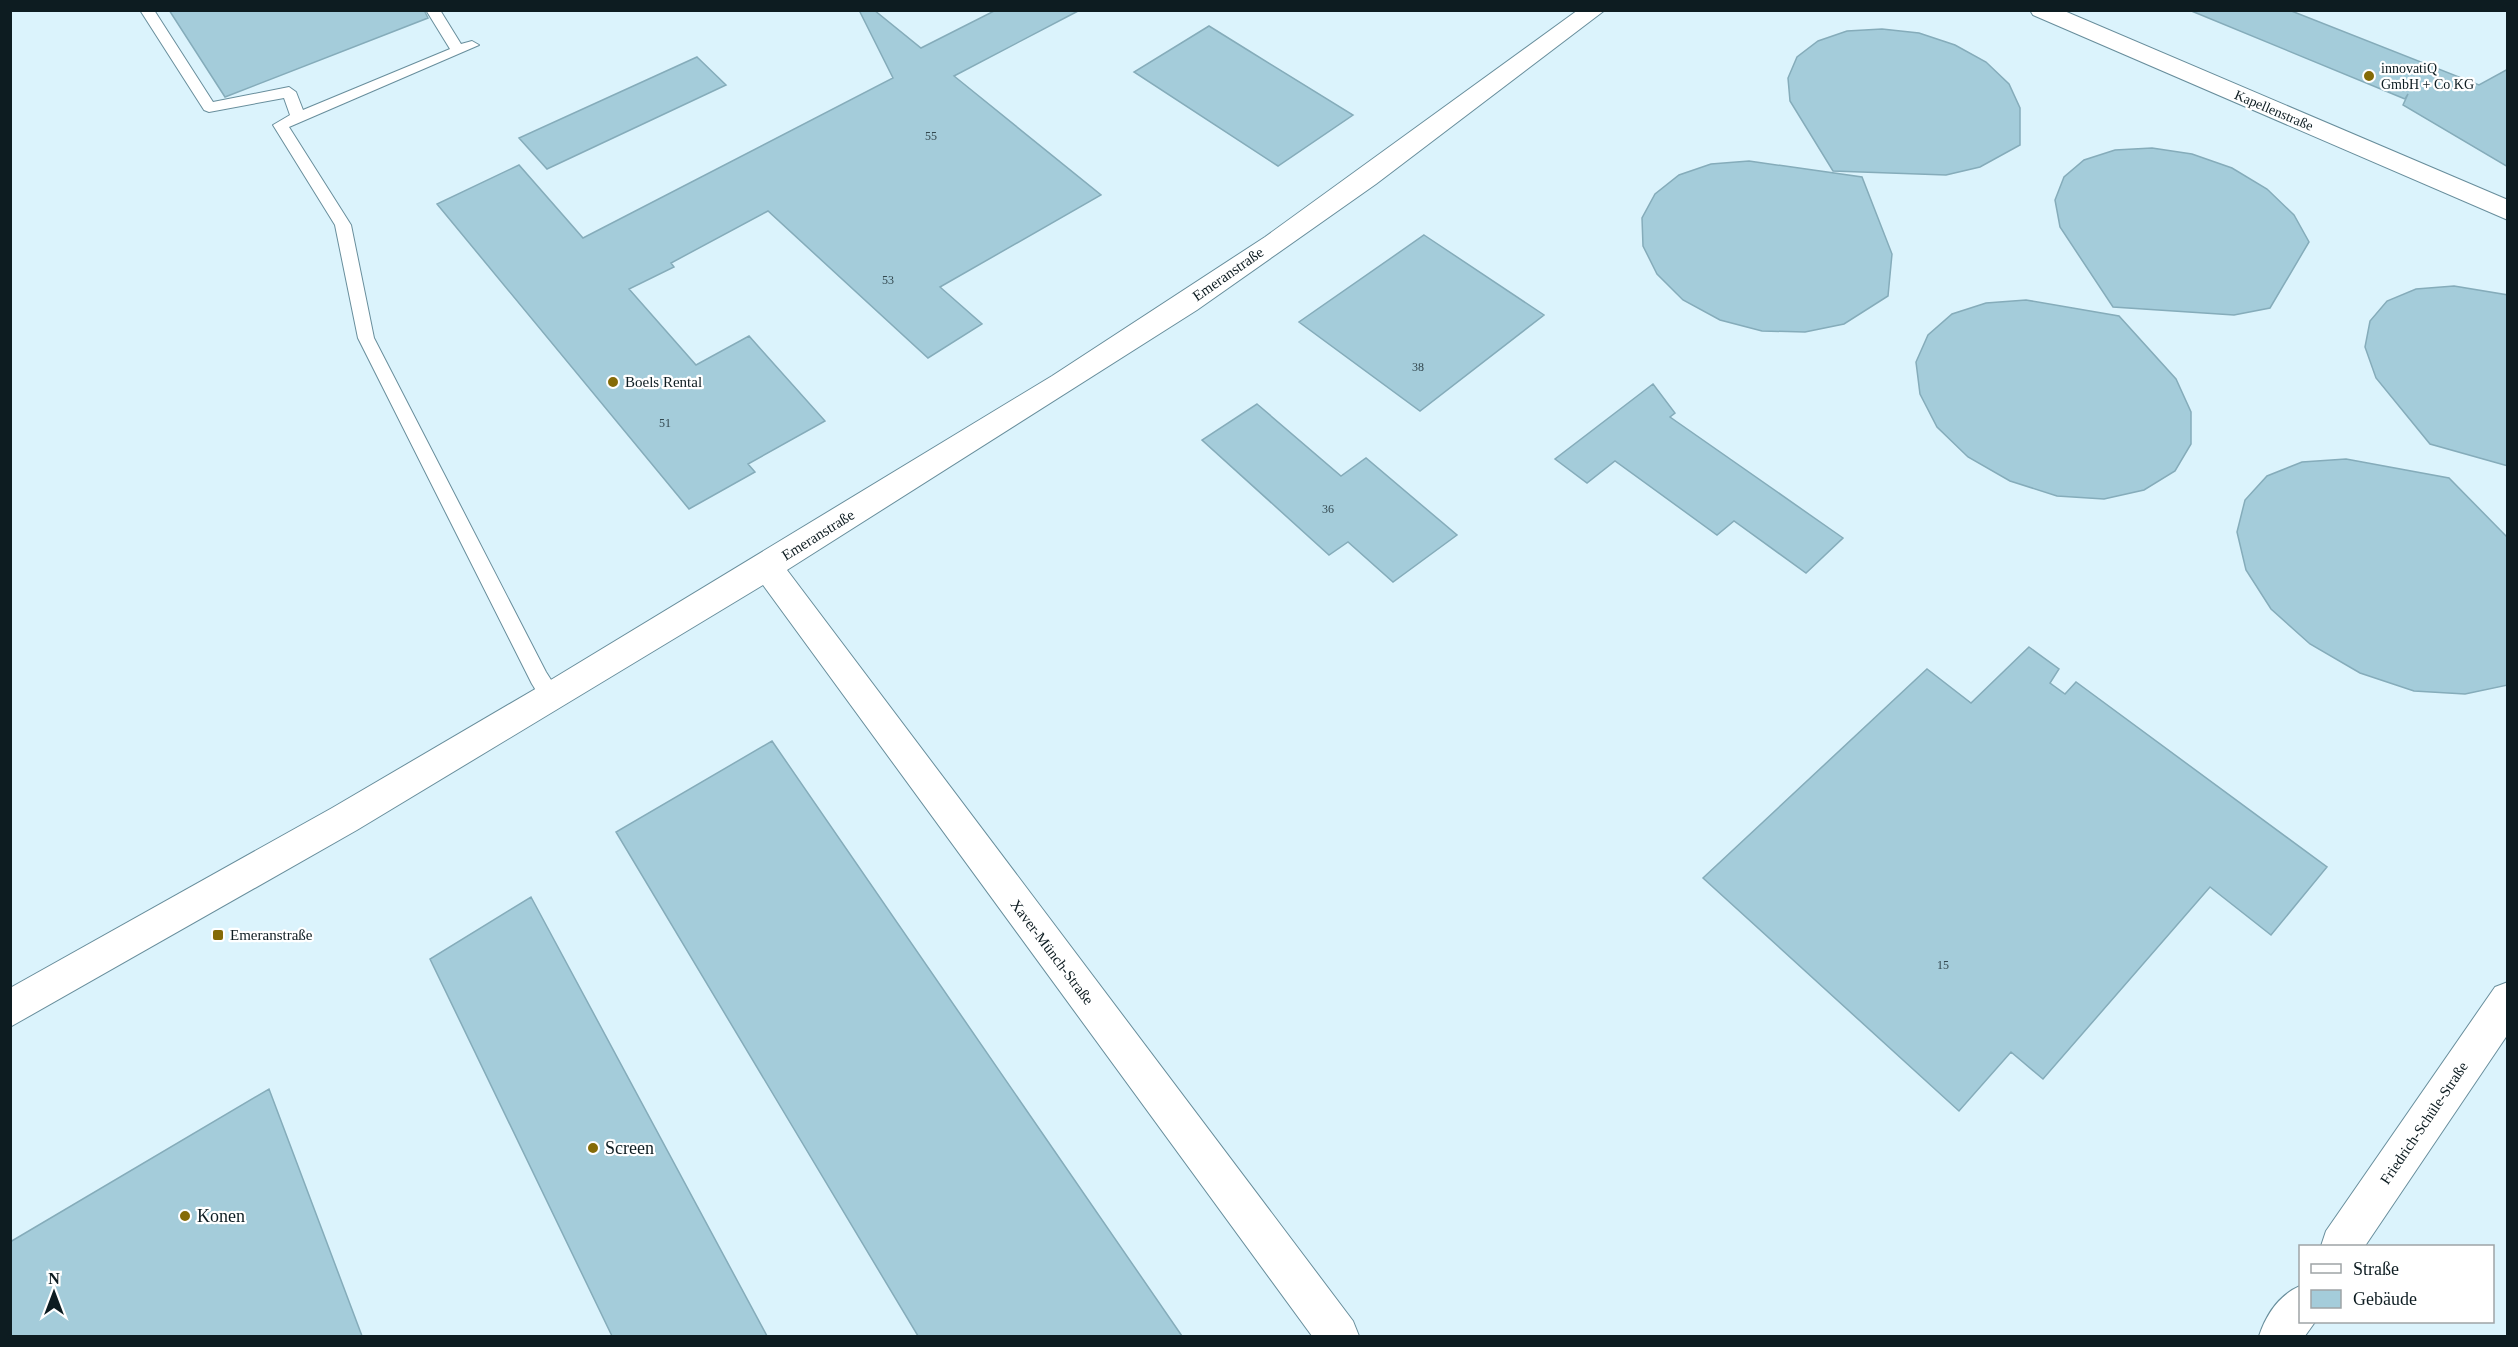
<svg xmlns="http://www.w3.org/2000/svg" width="2518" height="1347" font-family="'Times New Roman',serif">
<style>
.building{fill:#a4ccda;stroke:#85acba;stroke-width:1.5}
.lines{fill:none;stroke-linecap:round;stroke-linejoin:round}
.lane-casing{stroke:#688e9c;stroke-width:2}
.street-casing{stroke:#688e9c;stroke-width:2}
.lane{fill:#fff;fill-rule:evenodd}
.street{fill:#fff;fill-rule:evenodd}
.poi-dot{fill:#856b07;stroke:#fff;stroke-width:2}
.labels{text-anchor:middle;stroke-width:4.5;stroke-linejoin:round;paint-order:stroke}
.number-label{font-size:12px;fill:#33484f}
.far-poi-label{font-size:14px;fill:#0d1c21;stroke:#fff;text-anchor:start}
.far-street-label{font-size:14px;fill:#0d1c21;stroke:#fff}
.street-label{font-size:15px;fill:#0d1c21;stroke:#fff}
.poi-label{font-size:15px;fill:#0d1c21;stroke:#fff;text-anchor:start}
.near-poi-label{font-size:18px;fill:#0d1c21;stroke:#fff;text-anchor:start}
</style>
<rect width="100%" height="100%" fill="#dbf3fc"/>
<path class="building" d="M169 10H424L428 18 225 97Z
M859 10H874L921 48 996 10H1080L954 76 1101 195 940 287 982 324 928 358 768 211 671 263 674 267 629 289 696 365 749 336 825 421 748 464 755 472 689 509 437 204 519 165 583 238 893 78Z
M2189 10H2289L2479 85 2508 69V167L2403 105 2408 94 2405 99Z
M1209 26 1246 49 1353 115 1278 166 1134 72Z
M1882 29 1919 33 1955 45 1986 62 2009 84 2020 108V145L1980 167 1946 175 1833 171 1790 101 1788 78 1797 57 1818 41 1847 31Z
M697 57 726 85 547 169 519 138Z
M2152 148 2192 154 2232 168 2267 189 2294 215 2309 242 2270 308 2234 315 2113 307 2060 227 2055 200 2064 177 2084 160 2115 150Z
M1749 161 1862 177 1892 254 1888 296 1844 324 1805 332 1762 331 1720 320 1683 300 1657 274 1643 246 1642 218 1655 194 1679 175 1711 164Z
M1424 235 1544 315 1420 411 1299 322Z
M2454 286 2508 295V466L2430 444 2376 378 2365 347 2370 321 2387 301 2416 289Z
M2026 300 2119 316 2176 379 2191 412V444L2175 471 2144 490 2104 499 2057 496 2010 481 1968 457 1937 427 1920 394 1916 362 1928 335 1952 314 1986 303Z
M1653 384 1675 413 1670 417 1843 538 1806 573 1734 521 1717 535 1615 461 1587 483 1555 459Z
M1257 404 1341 476 1366 458 1457 535 1393 582 1348 542 1329 555 1202 440Z
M2346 459 2449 478 2508 538V685L2465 694 2414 691 2360 673 2310 644 2271 609 2246 570 2237 532 2245 500 2267 476 2302 462Z
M2029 647 2059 669 2050 683 2065 694 2076 682 2327 867 2271 935 2210 887 2043 1079 2011 1052 1959 1111 1703 878 1927 669 1971 703Z
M772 741 1182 1336H918L616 832Z
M531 897 767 1336H612L430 959Z
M269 1089 362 1336H10V1242Z"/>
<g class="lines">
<defs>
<path id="lane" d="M140 10H154L213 102 289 87 296 92 303 110 450 49 426 10H440L461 44 472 41 479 45 289 127 351 225 374 338 546 672 562 697 559 703C544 708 539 695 532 684L358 338 335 225 273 125 290 115 284 98 209 112 204 110Z"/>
<path id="street" d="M1578 10H1605L1376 184 1197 310 787 570 1353 1321 1359 1336H1312L763 585 357 830 10 1027V988L332 808 554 678 1052 376 1265 237Z
M2030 10H2062L2508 200V220L2033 15Z
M2508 982V1034L2365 1246H2321L2326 1231 2495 987Z
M2300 1286V1322H2315L2305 1336H2259C2266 1315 2279 1295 2300 1286Z"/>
</defs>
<use href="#lane" class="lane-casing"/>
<use href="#street" class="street-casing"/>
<use href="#lane" class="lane"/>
<use href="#street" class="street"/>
</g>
<g class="poi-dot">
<circle cx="2369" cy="76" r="6"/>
<circle cx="613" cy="382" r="6"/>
<rect x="212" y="929" width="12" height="12" rx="3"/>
<circle cx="593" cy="1148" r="6"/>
<circle cx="185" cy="1216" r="6"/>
</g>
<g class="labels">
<g class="number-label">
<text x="931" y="140">55</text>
<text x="888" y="284">53</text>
<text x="1418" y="371">38</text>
<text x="665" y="427">51</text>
<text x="1328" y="513">36</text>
<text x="1943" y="969">15</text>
</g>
<g class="far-poi-label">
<text x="2381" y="73">innovatiQ<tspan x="2381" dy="16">GmbH + Co KG</tspan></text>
</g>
<g class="far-street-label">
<text transform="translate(2274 110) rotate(23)" y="5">Kapellenstraße</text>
</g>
<g class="street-label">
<text transform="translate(1228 274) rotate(-35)" y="5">Emeranstraße</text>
<text transform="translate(818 535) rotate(-32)" y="5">Emeranstraße</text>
<text transform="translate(1052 952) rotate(53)" y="5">Xaver-Münch-Straße</text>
<text transform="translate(2424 1123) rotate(-56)" y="5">Friedrich-Schüle-Straße</text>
</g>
<g class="poi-label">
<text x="625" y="387">Boels Rental</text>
<text x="230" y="940">Emeranstraße</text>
</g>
<g class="near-poi-label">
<text x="605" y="1154">Screen</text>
<text x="197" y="1222">Konen</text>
</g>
</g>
<rect width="2518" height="1347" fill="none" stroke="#0d1c21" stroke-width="24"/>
<rect x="2299" y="1245" width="195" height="78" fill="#ffffff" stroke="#9ea4a6" stroke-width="1.5"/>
<rect x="2311" y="1264" width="30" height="9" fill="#ffffff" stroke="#9ea4a6" stroke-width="1.5"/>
<text x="2353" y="1275" font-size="18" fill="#0d1c21">Straße</text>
<rect x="2311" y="1290" width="30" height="18" fill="#a4ccda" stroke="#9ea4a6" stroke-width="1.5"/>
<text x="2353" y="1305" font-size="18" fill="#0d1c21">Gebäude</text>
<g transform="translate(54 1293)" stroke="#ffffff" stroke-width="4.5" paint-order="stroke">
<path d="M0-4.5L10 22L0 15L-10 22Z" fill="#0d1c21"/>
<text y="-9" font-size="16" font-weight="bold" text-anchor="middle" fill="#0d1c21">N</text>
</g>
</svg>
